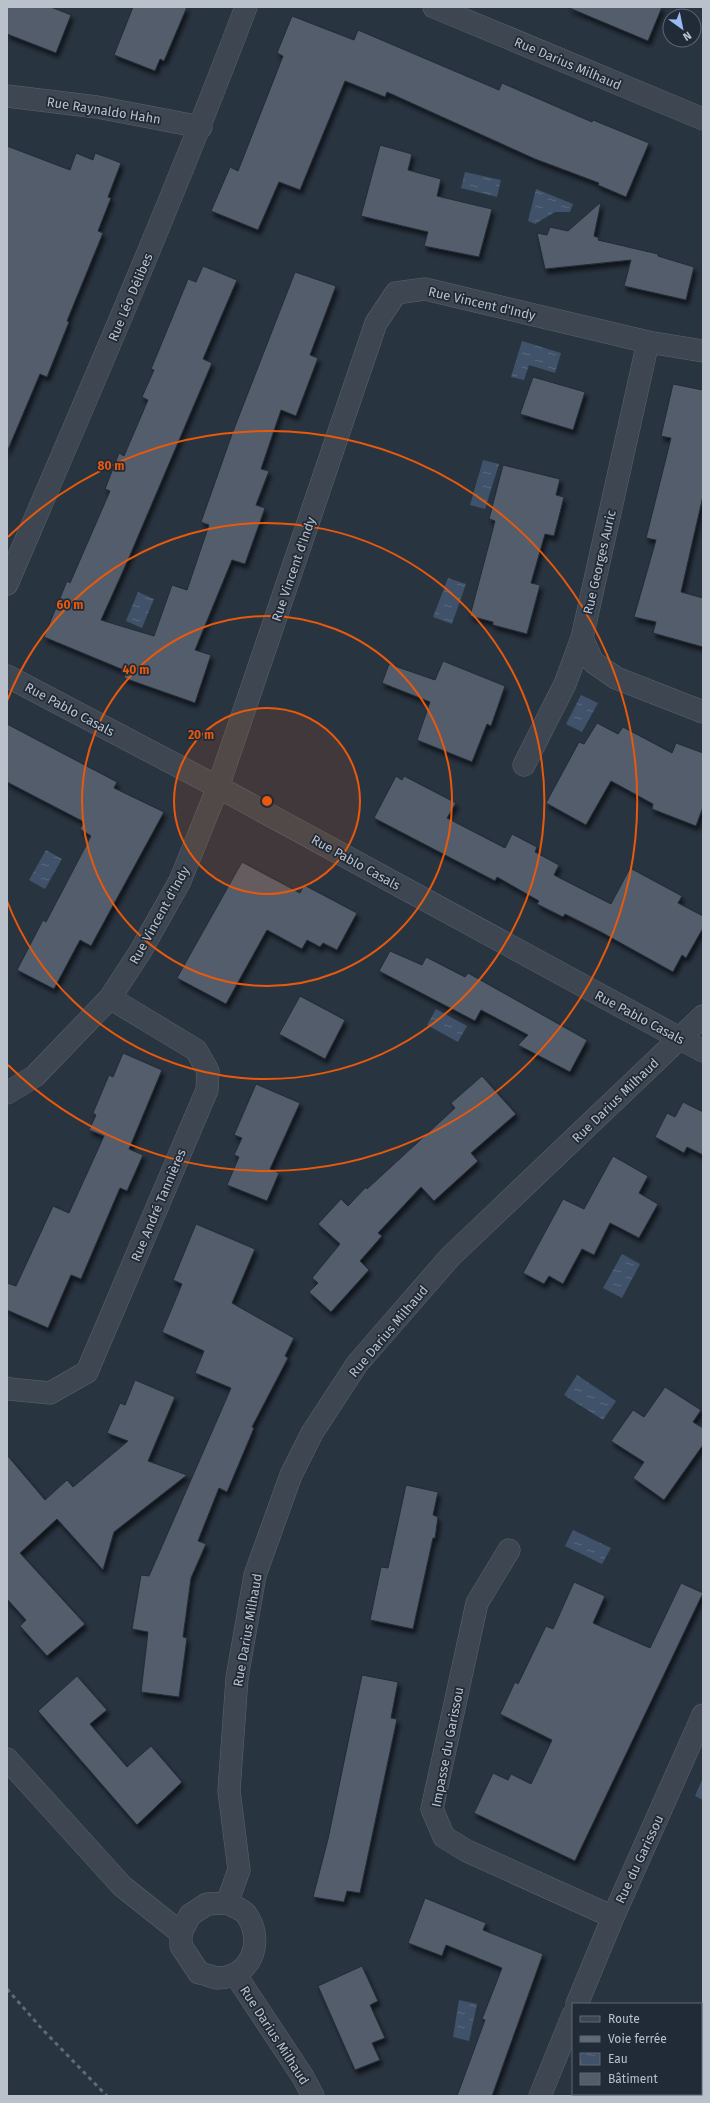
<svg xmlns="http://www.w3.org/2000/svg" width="710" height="2103" font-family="'Fira Sans',sans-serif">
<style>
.water{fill:url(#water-ripples)}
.building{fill:#525d6c;stroke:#232c39;filter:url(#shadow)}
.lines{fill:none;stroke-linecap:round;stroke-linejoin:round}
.street-casing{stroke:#5b636f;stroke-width:23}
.street{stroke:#3d4651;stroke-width:22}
.rail{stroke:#5f6a78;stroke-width:3;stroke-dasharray:4 4;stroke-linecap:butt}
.ring{fill:none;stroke:#e8590c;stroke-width:2}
.labels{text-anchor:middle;stroke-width:3.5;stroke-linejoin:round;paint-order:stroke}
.street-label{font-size:13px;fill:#bac1cb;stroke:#212a37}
.centre{fill:#e8590c;stroke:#212a37;stroke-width:2}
.ring-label{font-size:12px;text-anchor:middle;font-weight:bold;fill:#e8590c;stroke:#212a37;stroke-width:3.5;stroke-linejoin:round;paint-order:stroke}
</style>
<defs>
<pattern id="water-ripples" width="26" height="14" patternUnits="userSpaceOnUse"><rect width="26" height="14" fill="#405269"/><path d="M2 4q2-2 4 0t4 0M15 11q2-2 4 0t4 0" fill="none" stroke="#5a697d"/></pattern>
<filter id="shadow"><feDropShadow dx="2.5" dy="4.5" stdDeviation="2" flood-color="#0009"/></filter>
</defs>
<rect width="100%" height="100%" fill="#293441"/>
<path class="water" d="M465 172 501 180 497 197 461 188Z
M536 189 573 204 570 212H555L535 224 528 221Z
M522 341 561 353 555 373 529 365 524 380 511 377Z
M483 460 499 464 485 509 470 505Z
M448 578 466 584 452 624 433 617Z
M138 592 154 599 142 628 126 621Z
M581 695 598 703 582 732 566 724Z
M46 850 62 859 45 889 29 880Z
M436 1009 467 1026 458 1042 427 1025Z
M622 1254 640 1264 622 1298 603 1288Z
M577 1375 616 1401 603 1420 564 1395Z
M573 1530 611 1548 602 1564 565 1546Z
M703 1778V1800L695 1796Z
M459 2000 477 2004 469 2041 453 2037Z"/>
<path class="building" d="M7 7H51L71 15 56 53 7 34Z
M133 7H187L164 61 160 59 155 71 114 55Z
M567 7H662L648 41Z
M292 16 354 40 358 30 499 90 502 83 592 122 593 120 649 143 626 197 598 185 599 183 535 159 387 92 385 97 345 81 300 190 279 182 258 230 211 211 230 167 238 171 283 56 277 53Z
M380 145 412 154 408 170 441 179 437 196 492 209 479 257 424 246 428 232 361 216Z
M7 146 70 170 76 153 93 160 95 153 121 163 108 197 111 198 98 231 103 233 67 321 69 322 47 377 40 374 7 452Z
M601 202 594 236 599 238 598 240 658 254V256L694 267 686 300 624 286 631 260 545 269 537 233 547 235 550 227 568 231Z
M203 266 237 280 203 359 212 363 128 560 101 620 154 636 172 585 187 590 209 525 201 522 232 434 295 272 336 286 310 355 318 358 296 416 281 410 261 469 269 471 256 505 265 508 245 564 232 560 195 650 211 655 195 703 124 678 126 671 44 637 67 581 70 583 110 491 105 489 119 453 124 456 148 400 142 397 154 370 151 369 184 289 188 279 196 282Z
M533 377 585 392 573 430 520 414Z
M673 384 703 390V496L681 592 703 598V647L653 633 656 622 634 617 656 540 646 538 671 438 661 436Z
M503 465 560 479 556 495 564 497 554 536 545 534 531 583 540 585 527 634 493 625V622L470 616 495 521 489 519Z
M443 661 505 686 491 726 487 724 472 762 417 740 430 702 382 683 389 664 435 680Z
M597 723 618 734 623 727 672 753 676 743 703 753V807L696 826 652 809 653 804 611 781 586 825 546 803 579 742 584 744Z
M7 724 117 782 114 788 164 812 91 946 80 940 54 989 17 970 43 920 46 922 91 836 80 829 84 822 7 782Z
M396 776 402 780 404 776 456 803 447 818 505 848 512 834 537 847 535 852 559 865 554 875 611 904 630 868 682 896 678 903 703 916V928L686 958 682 955 673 972 601 932 565 914 563 917 537 904 539 901 497 877 495 881 374 818Z
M242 862 300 893 304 885 357 913 337 950 323 943 320 947 307 940 302 949 267 930 226 1004 177 978Z
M390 951 422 965 426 957 465 977 468 973 587 1040 570 1072 518 1045 528 1035 481 1010 475 1021 379 971Z
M300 996 345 1020 325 1059 279 1034Z
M123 1053 162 1070 129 1149 143 1155 127 1191 120 1188 81 1279 71 1275 48 1328 7 1310V1283L16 1286 53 1206 69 1213 104 1136 89 1130 96 1115 93 1113 109 1075 113 1077Z
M482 1076 516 1114 471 1153 478 1161 434 1201 421 1187 378 1233 382 1236 360 1261 369 1270 331 1312 309 1292 318 1283 312 1278 340 1244 318 1224 341 1199 348 1206 366 1187 367 1189 455 1108 451 1103Z
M256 1084 300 1103 270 1169 279 1173 267 1201 227 1185 239 1157 234 1155 242 1138 234 1135Z
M683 1102 703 1112V1155L687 1147 684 1153 655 1137 667 1113 675 1117Z
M613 1156 648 1176 639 1193 658 1204 639 1238 610 1223 594 1255 582 1249 563 1284 549 1276 544 1284 523 1273 563 1199 584 1209Z
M196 1224 255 1249 232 1303 294 1338 285 1356 288 1358 252 1427 254 1428 227 1492 219 1488 198 1541 206 1544 191 1578 183 1637 187 1638 179 1697 141 1692 148 1632 132 1629 141 1575 149 1576 231 1388 195 1373 204 1351 162 1332 182 1284 173 1280Z
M135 1380 175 1397 148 1461 187 1475 114 1532 103 1570 57 1519 20 1553 85 1624 47 1656 20 1626 26 1620 7 1599V1455L45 1500 67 1480 73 1487 128 1441 107 1433 120 1403 125 1405Z
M665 1387 701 1410 693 1422 703 1428V1445L664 1500 633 1478 644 1462 611 1441 633 1410 644 1417Z
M406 1485 438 1492 433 1515 438 1517 435 1538H433L413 1629 370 1620 381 1567 388 1568Z
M574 1582 605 1596 593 1623 650 1648 681 1583 703 1593 575 1861 474 1813 493 1773 508 1780 511 1774 531 1784 552 1740 500 1714 515 1682 518 1684 546 1626 553 1629Z
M362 1675 398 1682 391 1718 397 1719 360 1893 347 1891 344 1902 313 1897 328 1839Z
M77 1676 107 1710 90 1724 127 1767 151 1746 182 1782 137 1825 38 1711Z
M425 1898 486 1923 483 1930 543 1954 492 2096H457L485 2020 482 2019 502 1968 446 1945 442 1956 408 1943Z
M362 1966 378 2001 370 2005 385 2038 372 2043 380 2060 355 2070 318 1986Z"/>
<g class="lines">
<defs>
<path id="street" d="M434 7 703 119
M7 96 97 107 201 127
M648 342 582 638 593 662 616 678 703 712
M7 584C89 393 172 202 246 7
M7 676 218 787 703 1051
M524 765 565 684 582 638
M7 1093 35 1076 110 998 140 952 180 881 218 787 376 323 396 293 425 289 648 342 703 351
M7 1388 9 1389 50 1393 87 1372 207 1090 208 1071 196 1050 110 998
M509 1550 477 1603 432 1809 444 1837 467 1851 613 1917
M7 1759 122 1886 181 1933
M227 1903 239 1870 229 1791 237 1678 255 1575 291 1475 312 1433 357 1364 450 1257 703 1016
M227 1903C232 1906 242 1909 246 1914 265 1940 252 1978 217 1978 212 1977 205 1974 199 1973L181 1946V1933L190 1915 207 1904Z
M235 1974 303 2077 313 2096
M577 2004 613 1917 703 1715
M540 2096 573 2015"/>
</defs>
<use href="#street" class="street-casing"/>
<use href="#street" class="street"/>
<path class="rail" d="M7 1989 42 2029 107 2096"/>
</g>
<circle cx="267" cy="801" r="93" fill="#e8590c" fill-opacity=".12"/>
<g class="ring">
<circle cx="267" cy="801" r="93"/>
<circle cx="267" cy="801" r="185"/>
<path d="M7 701A278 278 0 1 1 7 901"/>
<path d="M8 537A370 370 0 1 1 8 1065"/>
</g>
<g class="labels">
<g class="street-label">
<text transform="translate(568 63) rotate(23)" y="5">Rue Darius Milhaud</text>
<text transform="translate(104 110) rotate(9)" y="5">Rue Raynaldo Hahn</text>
<text transform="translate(130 297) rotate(-67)" y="5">Rue Léo Délibes</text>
<text transform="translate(482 303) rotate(13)" y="5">Rue Vincent d'Indy</text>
<text transform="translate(599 562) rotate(-77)" y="5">Rue Georges Auric</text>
<text transform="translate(293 569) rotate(-71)" y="5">Rue Vincent d'Indy</text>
<text transform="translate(70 709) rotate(28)" y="5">Rue Pablo Casals</text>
<text transform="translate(356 862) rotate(29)" y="5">Rue Pablo Casals</text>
<text transform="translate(159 915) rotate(-61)" y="5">Rue Vincent d'Indy</text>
<text transform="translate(640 1017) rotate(28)" y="5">Rue Pablo Casals</text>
<text transform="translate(615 1100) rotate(-44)" y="5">Rue Darius Milhaud</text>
<text transform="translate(158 1205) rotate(-67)" y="5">Rue André Tannières</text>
<text transform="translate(388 1331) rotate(-50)" y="5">Rue Darius Milhaud</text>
<text transform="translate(247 1630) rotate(-80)" y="5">Rue Darius Milhaud</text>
<text transform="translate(447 1747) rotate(-79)" y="5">Impasse du Garissou</text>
<text transform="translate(639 1859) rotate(-65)" y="5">Rue du Garissou</text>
<text transform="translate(275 2035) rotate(57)" y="5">Rue Darius Milhaud</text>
</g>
</g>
<circle cx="267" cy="801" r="6" class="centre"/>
<g class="ring-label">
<text x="111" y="470">80 m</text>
<text x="70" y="609">60 m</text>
<text x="136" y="674">40 m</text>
<text x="201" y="739">20 m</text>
</g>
<rect width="710" height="2103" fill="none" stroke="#bac1cb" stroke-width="16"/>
<rect x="572" y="2003" width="130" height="92" fill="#212a37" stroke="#5e6672"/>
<rect x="580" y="2016" width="20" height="6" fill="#3d4651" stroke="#5e6672"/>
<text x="608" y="2023" font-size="12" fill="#bac1cb">Route</text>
<rect x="580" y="2036" width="20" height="6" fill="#5f6a78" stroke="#5e6672"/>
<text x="608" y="2043" font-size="12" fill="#bac1cb">Voie ferrée</text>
<rect x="580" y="2053" width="20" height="12" fill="url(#water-ripples)" stroke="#5e6672"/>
<text x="608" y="2063" font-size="12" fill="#bac1cb">Eau</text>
<rect x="580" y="2073" width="20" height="12" fill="#525d6c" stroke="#5e6672"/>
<text x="608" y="2083" font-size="12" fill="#bac1cb">Bâtiment</text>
<g transform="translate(682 28) rotate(147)"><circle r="19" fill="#212a37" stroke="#5e6672"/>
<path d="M0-3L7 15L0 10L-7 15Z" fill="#98bcf2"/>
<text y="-6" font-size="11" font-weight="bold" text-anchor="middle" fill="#bac1cb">N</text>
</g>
</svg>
